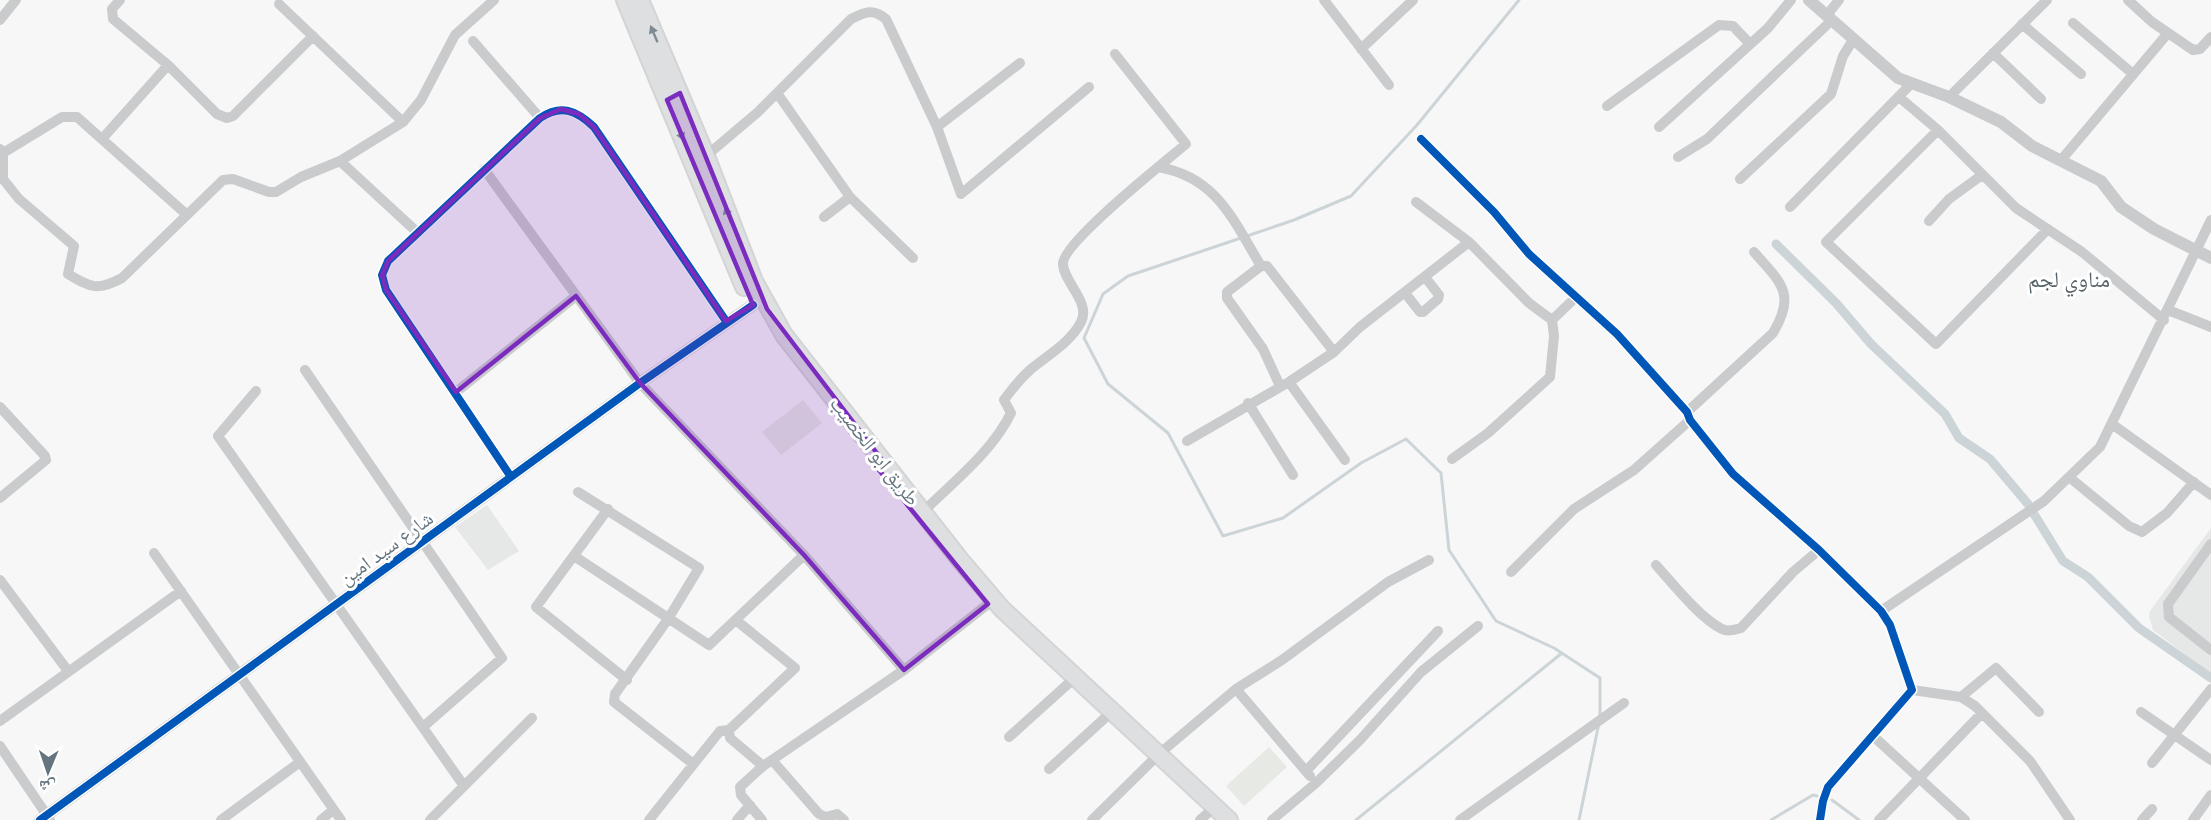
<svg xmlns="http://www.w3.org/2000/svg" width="2211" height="820" font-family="'Public Sans','Noto Naskh Arabic',sans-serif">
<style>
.built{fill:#e6e7e7}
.pitch{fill:#e6e9e4}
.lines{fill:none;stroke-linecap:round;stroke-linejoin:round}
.stream{stroke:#ccd4d7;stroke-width:3}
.canal{stroke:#ccd4d7;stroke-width:9}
.primary-casing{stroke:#d3d4d5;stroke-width:20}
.minor{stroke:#cacbcc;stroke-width:10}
.tertiary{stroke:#cacbcc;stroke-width:12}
.primary{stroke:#dedfe0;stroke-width:16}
.cycleway-casing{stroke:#fff;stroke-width:11}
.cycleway{stroke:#0057b8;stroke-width:8}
.oneway{fill:#7d8a92}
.marked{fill:#7b2cbf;fill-opacity:0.2;stroke:#7b2cbf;stroke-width:4.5;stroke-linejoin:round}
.labels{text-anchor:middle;stroke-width:6;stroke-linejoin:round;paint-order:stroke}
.street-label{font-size:20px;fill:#65757f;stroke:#fff}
.quarter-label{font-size:22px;fill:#57636a;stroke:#fff}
</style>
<rect width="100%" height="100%" fill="#f7f7f7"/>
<path class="built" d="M487 505 519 551 488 570 455 527Z
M2211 528V674L2153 630 2149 616 2150 611Z"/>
<path class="pitch" d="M803 400 822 423 781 455 762 432Z
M1269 747 1287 767 1244 806 1226 786Z"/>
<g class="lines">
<path class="stream" d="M1247 236 1294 220 1351 196 1417 125 1519 0
M1241 238 1128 276 1103 294 1084 338 1108 384 1168 433 1223 536 1283 518 1361 463 1406 439 1441 473 1449 550 1496 621 1554 648 1600 678V717
M1832 800 1859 820
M1356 820 1562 653
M1579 820 1599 723
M1771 820 1813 795 1817 796"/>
<path class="canal" d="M1776 244 1836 303 1871 344 1945 414 1959 438 1990 459 2028 504
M2034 514 2063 561 2088 577 2139 628 2211 678"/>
<defs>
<path id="primary" d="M625 0 744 287
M640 0 706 156 754 281 784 335 961 561 1002 609 1229 820"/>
</defs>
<use href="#primary" class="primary-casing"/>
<path class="minor" d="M120 0 112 9 113 19 168 65 217 114 227 118 233 116 313 36
M1324 0 1389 85
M2128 0 2152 22 2193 50 2200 49 2211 37
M279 4 403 122
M1827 15 1839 0
M0 20 16 0
M2073 23 2133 74
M2022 24 2081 74
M473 41 540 118
M1361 49 1413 0
M1993 53 2041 99
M777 93 850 197 913 258
M1899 97 1938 130 2016 208 2082 252 2164 320
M1949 97 2047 0
M1607 106 1719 25 1733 26 1750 44
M937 127 1020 63
M1659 127 1768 28 1791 0
M1938 130 1826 242 1936 344 2048 229
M102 139 168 65
M1421 139 1494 212 1529 254 1617 334 1687 412 1690 420 1733 474 1819 550 1881 611 1890 625 1912 690 1828 787 1823 801 1820 820
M0 149 3 153V179L19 199 74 246 68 274C91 288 98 291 122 278L223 180 233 179 269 192H276L301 177 340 161 403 122 421 100 455 35 494 0
M3 153 62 117H77L186 214
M706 156 758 112 851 19C865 12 873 8 886 19L937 127 961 194 1089 87
M1678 157 1707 139 1832 20
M2062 159 2168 33
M340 161 418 233
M1158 167C1217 177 1233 220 1261 266
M484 169 640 383 804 555 904 670
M1740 179 1831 94 1843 56 1853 40
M1416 202 1469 242 1529 303 1552 320 1575 298
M1790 207 1911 84
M824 217 850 197
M1929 221 1949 199 1982 175
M1405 293 1420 312H1423L1438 299 1439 295 1425 277
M2168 310 2211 327
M305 370 502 658 423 727
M1289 382 1345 460
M1280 386 1263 349 1227 298V292L1261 266H1267L1334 352
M256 391 218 436 464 786
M456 392 576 296
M1248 403 1293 475
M0 407 45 456 46 460 0 498
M1687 412 1773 333C1797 293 1780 282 1754 252
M2112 424 2211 495
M1187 441 1289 382 1334 352 1360 327 1469 242
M1452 459 1488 433 1550 377 1554 336 1552 320
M511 477 386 290 382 275 388 261 540 118C561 104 576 110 594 127L726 321
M2069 477 2129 526 2142 532 2167 513 2194 482
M578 492 699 568 668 619 615 694 614 702 692 763
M608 509 536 607 627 680
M923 512C953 482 992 452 1011 413L1004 400C1012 389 1021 378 1031 369 1048 355 1071 342 1081 322 1091 302 1064 283 1063 264 1062 243 1166 161 1186 144L1115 54
M2211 544 2168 604 2169 617 2211 650
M154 553 341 820
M574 556 709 645 804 555
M1656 565C1672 583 1701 619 1722 629 1728 632 1735 630 1741 628L1793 572 1819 550
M1511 572 1574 509 1634 470 1690 420
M0 580 68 671
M1881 611 2044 501 2100 447 2211 220
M1236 689 1310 776
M1912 690 1961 697 1975 706 2030 761 2070 820
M1961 697 1996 668 2039 712
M2141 712 2211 760
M0 721 181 591
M729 730 730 738 763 766
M1873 736 1965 820
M1009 737 1069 683
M0 746 50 820
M1159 754 1236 689 1282 660 1388 582 1429 560
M772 760 819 814 826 817 837 814 844 820
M2152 763 2211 689
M1049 769 1106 717
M1306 771 1438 631
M221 820 300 762
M321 820 333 810
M430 820 532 718
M649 820 720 731 729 730 795 668 737 621
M737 820 750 805
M762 820 741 795 740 787 763 766 904 670 988 604
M1092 820 1152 761
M1200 820 1208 813
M1272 820 1316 783 1360 740 1421 672 1478 626
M1460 820 1624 703
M1879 820 1982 713
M2142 820 2152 809
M2193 820 2211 795"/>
<path class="tertiary" d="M1809 0 1898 78 1949 97 2001 122 2032 146 2101 181 2121 207 2154 229 2211 258
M40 820 640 383 753 305"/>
<use href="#primary" class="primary"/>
<defs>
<path id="cycleway" d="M1421 139 1494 212 1529 254 1617 334 1687 412 1690 420 1733 474 1819 550 1881 611 1890 625 1912 690 1828 787 1823 801 1820 820
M511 477 386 290 382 275 388 261 540 118C561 104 576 110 594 127L726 321
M40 820 640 383 753 305"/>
</defs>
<use href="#cycleway" class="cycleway-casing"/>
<use href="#cycleway" class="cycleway"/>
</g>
<defs><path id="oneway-solid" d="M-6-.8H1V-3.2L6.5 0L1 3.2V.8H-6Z" transform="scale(1.5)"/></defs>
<g class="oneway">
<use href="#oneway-solid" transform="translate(654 34) rotate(-113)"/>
<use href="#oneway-solid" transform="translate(680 132) rotate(68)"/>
<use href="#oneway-solid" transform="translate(728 215) rotate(-111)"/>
</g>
<path class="marked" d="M680 93 767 309 886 465 879 470 988 604 904 670 804 555 640 383 576 296 456 392 386 290 382 275 388 261 540 118 561 109 579 114 594 127 726 321 753 305 667 100Z"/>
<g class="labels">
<g class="street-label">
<text transform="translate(875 451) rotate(52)" y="7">طريق ابو الخصيب</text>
<text transform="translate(386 548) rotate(-36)" y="7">شارع سيد امين</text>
</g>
<g class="quarter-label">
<text x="2069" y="287">مناوي لجم</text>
</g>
</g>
<g transform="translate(48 772) rotate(182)" stroke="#ffffff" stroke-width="4.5" paint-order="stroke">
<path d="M0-4.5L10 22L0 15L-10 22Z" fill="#65757f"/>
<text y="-9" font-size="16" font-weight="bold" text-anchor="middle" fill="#65757f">ش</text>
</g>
</svg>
